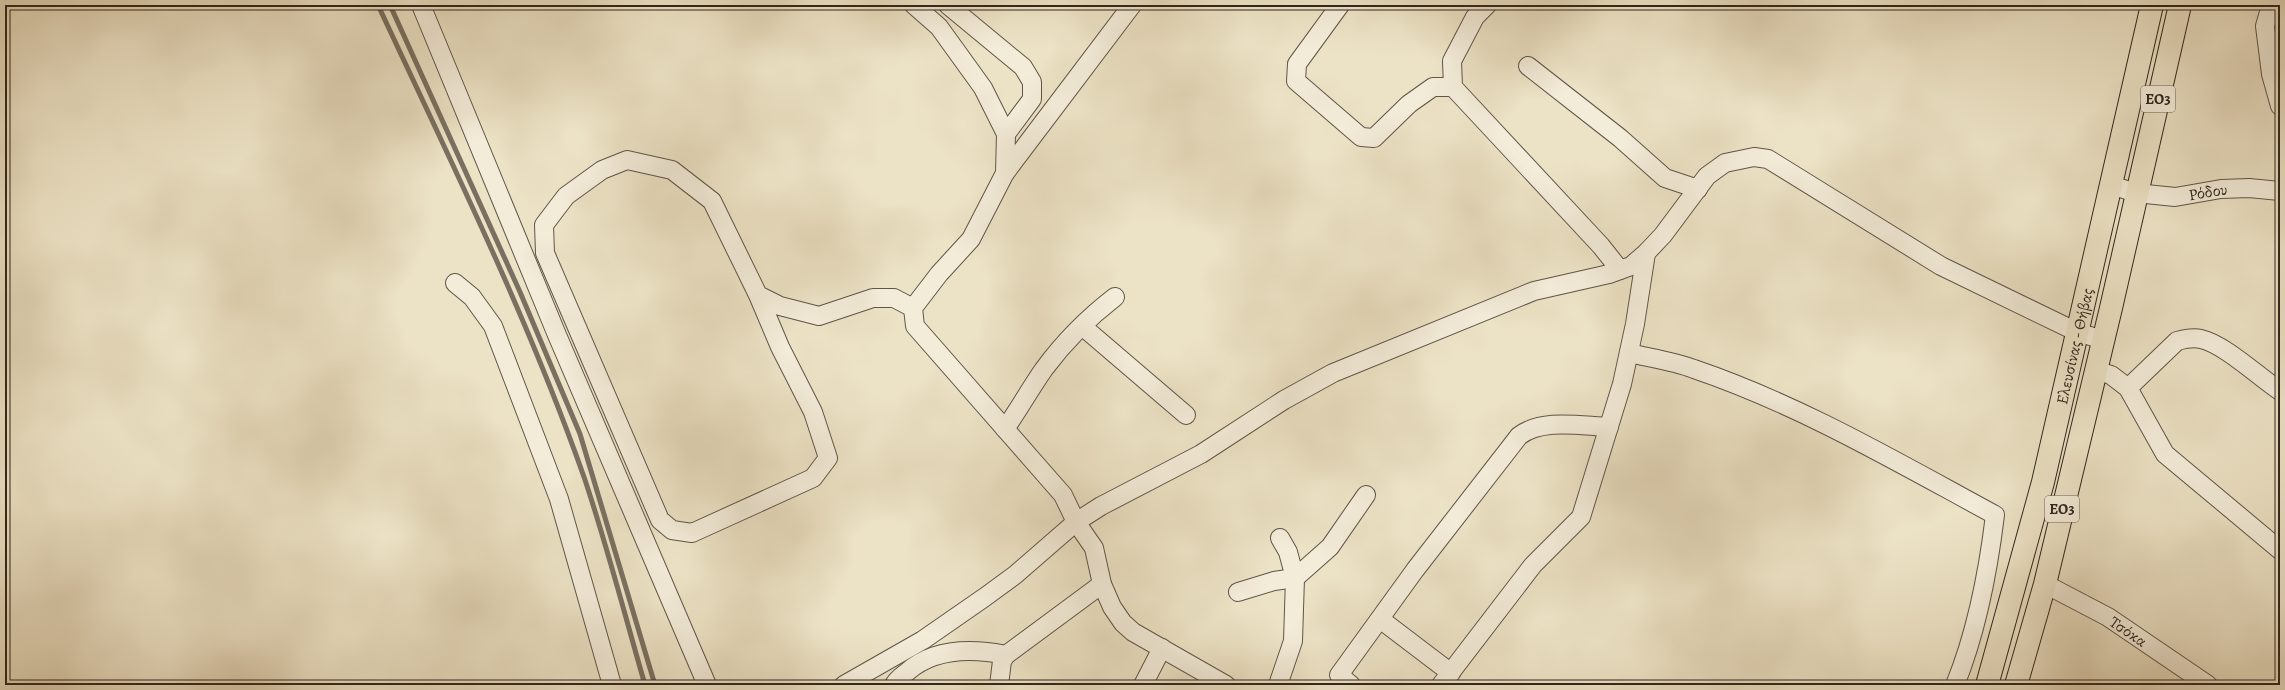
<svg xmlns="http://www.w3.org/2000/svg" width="2285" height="690" font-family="Alegreya,serif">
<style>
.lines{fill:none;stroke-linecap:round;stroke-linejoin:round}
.stream{stroke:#7a7061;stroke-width:5}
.minor-casing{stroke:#5f5548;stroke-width:20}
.major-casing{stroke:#30261f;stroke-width:24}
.minor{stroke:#f3ecd9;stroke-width:18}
.major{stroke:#ece2c5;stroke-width:22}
.labels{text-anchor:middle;stroke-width:3.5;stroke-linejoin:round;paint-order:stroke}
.shield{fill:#f3ecd9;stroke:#6a6157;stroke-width:1}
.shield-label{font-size:15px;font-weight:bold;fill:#30261f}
.street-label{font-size:16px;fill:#30261f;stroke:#f3ecd9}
</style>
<rect width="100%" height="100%" fill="#ece2c5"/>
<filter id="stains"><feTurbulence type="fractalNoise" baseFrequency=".005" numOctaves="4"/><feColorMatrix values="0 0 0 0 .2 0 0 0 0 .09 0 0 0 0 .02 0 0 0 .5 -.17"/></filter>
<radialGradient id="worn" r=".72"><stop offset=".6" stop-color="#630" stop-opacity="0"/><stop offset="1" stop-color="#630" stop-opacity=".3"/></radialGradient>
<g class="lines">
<path class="stream" d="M378 5C450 160 527 315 584 477 607 545 625 616 645 685
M390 5 520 292 580 434 655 685"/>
<defs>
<g id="minor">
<path d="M421 5 557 335 707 685"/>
<path d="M914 5 939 27 983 88 1006 134 1005 173 971 239 939 274 913 308 915 326 1063 495 1076 522 1094 548 1102 584 1112 607 1123 623 1133 632 1226 685"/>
<path d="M948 5 1023 67 1032 82V99L1006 134"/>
<path d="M1340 5 1297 64 1296 81 1361 137 1374 138 1409 104 1433 87H1453"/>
<path d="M1487 5 1475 17 1452 61 1453 87 1601 246 1620 270"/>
<path d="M2271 5 2265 26 2271 74 2280 106"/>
<path d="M1528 66 1620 138 1665 178 1698 189"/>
<path d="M1005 173 1132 5"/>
<path id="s1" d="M2111 185 2136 193 2175 197 2221 189 2249 188 2280 191"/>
<path d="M455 283 472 297 493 326 559 499 612 685"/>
<path d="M758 295 780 347 813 412 828 458 813 478 692 533 672 530 660 520 545 253 544 225 566 196 602 170 627 160 672 170 712 201 758 295 780 306 819 316 873 298H894L913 308"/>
<path d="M1082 326 1186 415"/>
<path d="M1629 353C1650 358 1673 361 1694 369 1800 405 1897 462 1995 515 1988 573 1977 631 1955 685"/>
<path d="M2095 370 2111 375 2128 388 2165 454 2280 550"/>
<path d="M2128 388 2177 341C2184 339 2193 337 2201 339 2224 344 2259 377 2280 391"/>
<path d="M1005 429C1019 409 1030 389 1044 369 1064 342 1089 317 1115 297"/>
<path id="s2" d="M2045 584 2108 617 2208 685"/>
<path d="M1238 592 1274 581 1295 578 1330 547 1366 495"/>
<path d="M1380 619 1451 673"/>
<path d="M844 685 923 640 985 597 1015 575 1076 522 1101 506 1201 454 1284 400 1333 373 1534 291 1609 274 1631 266 1646 253 1663 235 1707 176 1725 163 1754 157 1768 159 1941 266 2077 332 2103 340"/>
<path d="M894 685C896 680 902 676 907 672 934 648 971 648 1006 655"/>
<path d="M999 685 1002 661 1006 655 1102 584"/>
<path d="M1143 685 1162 648"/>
<path d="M1278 685 1293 641 1295 578 1288 552 1280 538"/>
<path d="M1351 685 1339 675 1415 570 1519 436C1542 418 1581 426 1609 427"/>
<path d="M1441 685 1533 565 1581 517 1622 384 1635 324 1646 253"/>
</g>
<g id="major">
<path id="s3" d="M1987 685 2043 482 2152 5"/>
<path d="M2016 685 2045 584 2111 308 2180 5"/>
</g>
</defs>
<use href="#minor" class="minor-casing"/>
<use href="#major" class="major-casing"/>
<use href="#minor" class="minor"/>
<use href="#major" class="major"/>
</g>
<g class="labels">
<g class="shield">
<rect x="2141" y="86" width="34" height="26" rx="3"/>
<rect x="2045" y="496" width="34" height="26" rx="3"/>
</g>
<g class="shield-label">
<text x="2158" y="104">ΕΟ3</text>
<text x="2062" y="514">ΕΟ3</text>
</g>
<g class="street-label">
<text dy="6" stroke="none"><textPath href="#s1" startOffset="99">Ρόδου</textPath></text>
<text dy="6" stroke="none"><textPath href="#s3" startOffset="350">Ελευσίνας - Θήβας</textPath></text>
<text dy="6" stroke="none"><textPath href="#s2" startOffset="96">Τσόκα</textPath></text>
</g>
</g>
<rect width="2285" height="690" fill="none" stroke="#ece2c5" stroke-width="20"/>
<rect x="6" y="6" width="2273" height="678" fill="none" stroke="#30261f" stroke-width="2"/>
<rect x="10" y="10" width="2265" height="670" fill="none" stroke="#30261f"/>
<rect width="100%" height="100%" filter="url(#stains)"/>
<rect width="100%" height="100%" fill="url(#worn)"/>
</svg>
